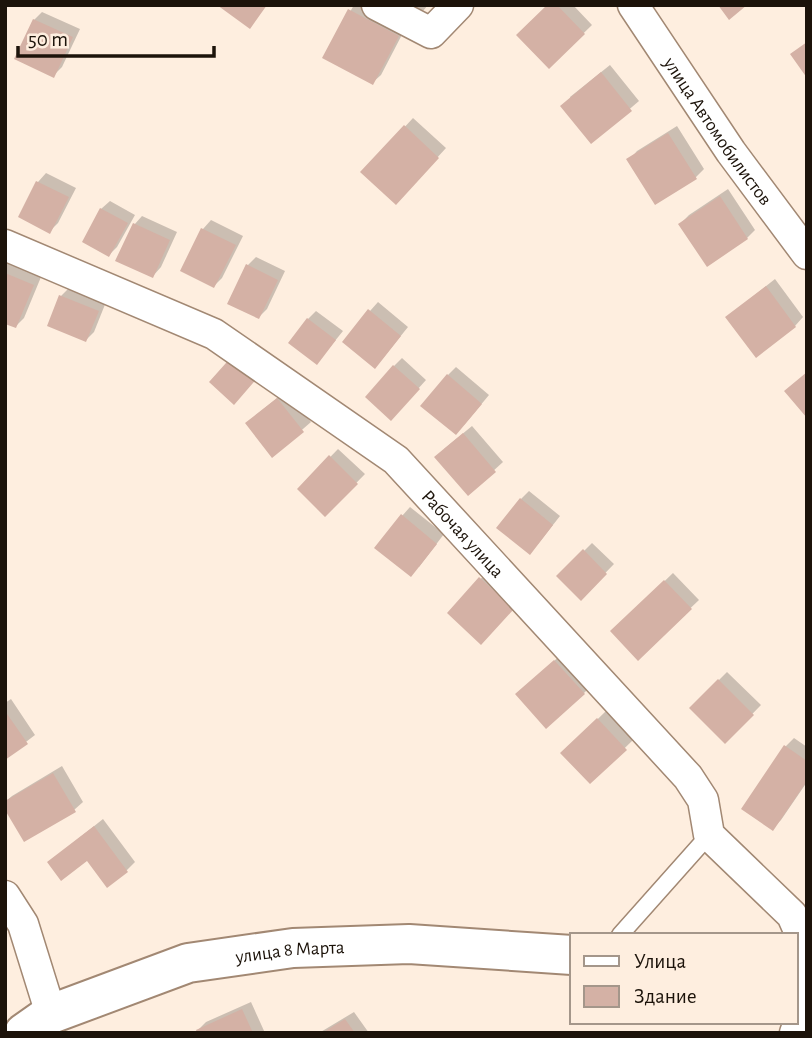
<svg xmlns="http://www.w3.org/2000/svg" width="812" height="1038" font-family="'Alegreya Sans',sans-serif">
<style>
.shadow{fill:#0003}
.building{fill:#d4b1a5}
.lines{fill:none;stroke-linecap:round;stroke-linejoin:round}
.service-casing{stroke:#a28873;stroke-width:19}
.minor-casing{stroke:#a28873;stroke-width:33}
.secondary-casing{stroke:#a28873;stroke-width:42}
.service{stroke:#fff;stroke-width:16}
.minor{stroke:#fff;stroke-width:30}
.secondary{stroke:#fff;stroke-width:38}
.labels{text-anchor:middle;stroke-width:6;stroke-linejoin:round;paint-order:stroke}
.street-label{font-size:19px;fill:#1c130a;stroke:#feeedf}
</style>
<rect width="100%" height="100%" fill="#feeedf"/>
<path class="shadow" d="M354 5H365L406 27 381 75 372 83 324 57Z
M412 5H428L423 11Z
M549 5H573L592 25 549 67Z
M42 12 80 29 62 67 54 75 34 20Z
M610 65 639 101 591 142 570 97Z
M413 118 446 148 404 194 363 172Z
M677 126 704 169 695 178 629 160 637 151Z
M46 173 76 188 58 223 50 231 20 217 38 182Z
M728 189 755 230 747 238 680 224 689 215Z
M110 201 135 215 117 247 109 255 101 209Z
M142 216 177 232 161 267 153 276 134 225Z
M211 220 243 236 222 278 214 286 182 270 203 229Z
M256 257 285 271 267 309 259 317 248 265Z
M5 261 41 277 24 318 16 326 5 322Z
M775 279 803 317 795 326 727 317Z
M69 288 106 302 94 332 86 340 61 296Z
M378 302 408 327 383 358 370 311Z
M316 311 343 331 317 363 308 319Z
M402 358 426 380 399 410 394 366Z
M456 367 489 395 464 425 448 375Z
M286 391 311 422 273 455 256 415Z
M472 426 503 462 468 494 444 449Z
M338 449 365 474 325 515 299 489Z
M529 491 560 516 538 544 521 499Z
M410 507 444 534 419 567 402 516Z
M592 543 614 564 581 598 559 576Z
M489 570 520 600 480 642 449 613Z
M673 573 699 600 638 658 613 631Z
M563 653 592 685 584 693 526 686Z
M727 672 761 705 725 742 691 708Z
M11 699 35 735 5 758V703Z
M606 711 633 740 590 782 563 753Z
M794 738 807 747V782L781 820 773 828 785 747Z
M62 766 83 802 74 810 5 802 12 796Z
M103 819 135 862 127 870 107 885 88 859 49 862Z
M251 1002 265 1033H199L198 1030 206 1022Z
M354 1012 369 1033H319Z"/>
<path class="building" d="M217 5H267L250 29Z
M547 5H557L585 34 549 69 516 35Z
M718 5H747L729 20Z
M348 9 399 36 373 85 322 58Z
M33 19 73 37 54 78 14 59Z
M807 42V78L790 54Z
M601 72 632 111 591 144 560 106Z
M404 125 439 158 396 205 360 172Z
M668 133 697 179 655 205 626 159Z
M36 181 69 197 50 234 18 217Z
M720 196 748 239 707 267 678 224Z
M100 208 128 223 109 257 82 242Z
M133 223 170 240 153 278 115 261Z
M201 228 236 245 214 288 180 271Z
M246 264 278 280 259 319 227 304Z
M5 273 34 285 16 328 5 324Z
M766 286 796 327 756 358 725 317Z
M59 295 99 311 86 342 47 326Z
M368 309 401 336 375 369 342 342Z
M307 318 336 340 317 365 288 343Z
M234 354 259 376 234 405 209 382Z
M393 365 420 389 391 421 365 397Z
M807 372V418L784 391Z
M447 374 482 404 456 435 420 406Z
M277 398 304 432 272 458 245 423Z
M463 433 496 472 468 496 434 457Z
M329 455 358 484 325 517 297 489Z
M520 498 553 525 530 555 496 528Z
M401 514 437 544 411 577 374 548Z
M583 549 607 574 581 601 556 576Z
M479 577 514 609 481 645 447 613Z
M664 580 692 609 638 661 610 631Z
M554 660 585 694 546 729 515 694Z
M718 679 754 715 725 744 689 708Z
M5 711 28 744 5 760Z
M597 718 627 750 590 784 560 753Z
M784 745 807 761V781L773 831 741 809Z
M53 773 76 812 24 842 5 810V801Z
M94 826 128 872 107 888 87 861 61 881 47 862Z
M242 1009 253 1033H197L196 1030Z
M345 1019 355 1033H322Z"/>
<g class="lines">
<defs>
<path id="service" d="M620 935 709 835"/>
<g id="minor">
<path d="M377 5 431 33 458 5"/>
<path id="s1" d="M633 5 731 152 807 254"/>
<path id="s2" d="M5 245 214 334 396 460 688 777 703 800 709 835 792 915 807 949"/>
<path d="M5 896 23 924 51 1014"/>
<path d="M795 1033 807 1002"/>
</g>
<g id="secondary">
<path d="M796 973 807 974"/>
<path id="s3" d="M24 1033 51 1014 188 963 293 948 409 944 572 955"/>
</g>
</defs>
<use href="#service" class="service-casing"/>
<use href="#minor" class="minor-casing"/>
<use href="#secondary" class="secondary-casing"/>
<use href="#service" class="service"/>
<use href="#minor" class="minor"/>
<use href="#secondary" class="secondary"/>
</g>
<g class="labels">
<g class="street-label">
<text dy="7" stroke="none"><textPath href="#s1" startOffset="152">улица Автомобилистов</textPath></text>
<text dy="7" stroke="none"><textPath href="#s2" startOffset="548">Рабочая улица</textPath></text>
<text dy="7" stroke="none"><textPath href="#s3" startOffset="282">улица 8 Марта</textPath></text>
</g>
</g>
<rect width="812" height="1038" fill="none" stroke="#1c130a" stroke-width="14"/>
<rect x="570" y="933" width="228" height="91" fill="#feeedf" stroke="#a4968a" stroke-width="2"/>
<rect x="584" y="956" width="35" height="10" fill="#ffffff" stroke="#a4968a" stroke-width="2"/>
<text x="634" y="968" font-size="21" fill="#1c130a">Улица</text>
<rect x="584" y="986" width="35" height="21" fill="#d4b1a5" stroke="#a4968a" stroke-width="2"/>
<text x="634" y="1003" font-size="21" fill="#1c130a">Здание</text>
<path d="M18 46v10h196v-10" fill="none" stroke="#1c130a" stroke-width="3.5"/>
<text x="28" y="46" font-size="21" fill="#1c130a" stroke="#feeedf" stroke-width="5" paint-order="stroke">50 m</text>
</svg>
